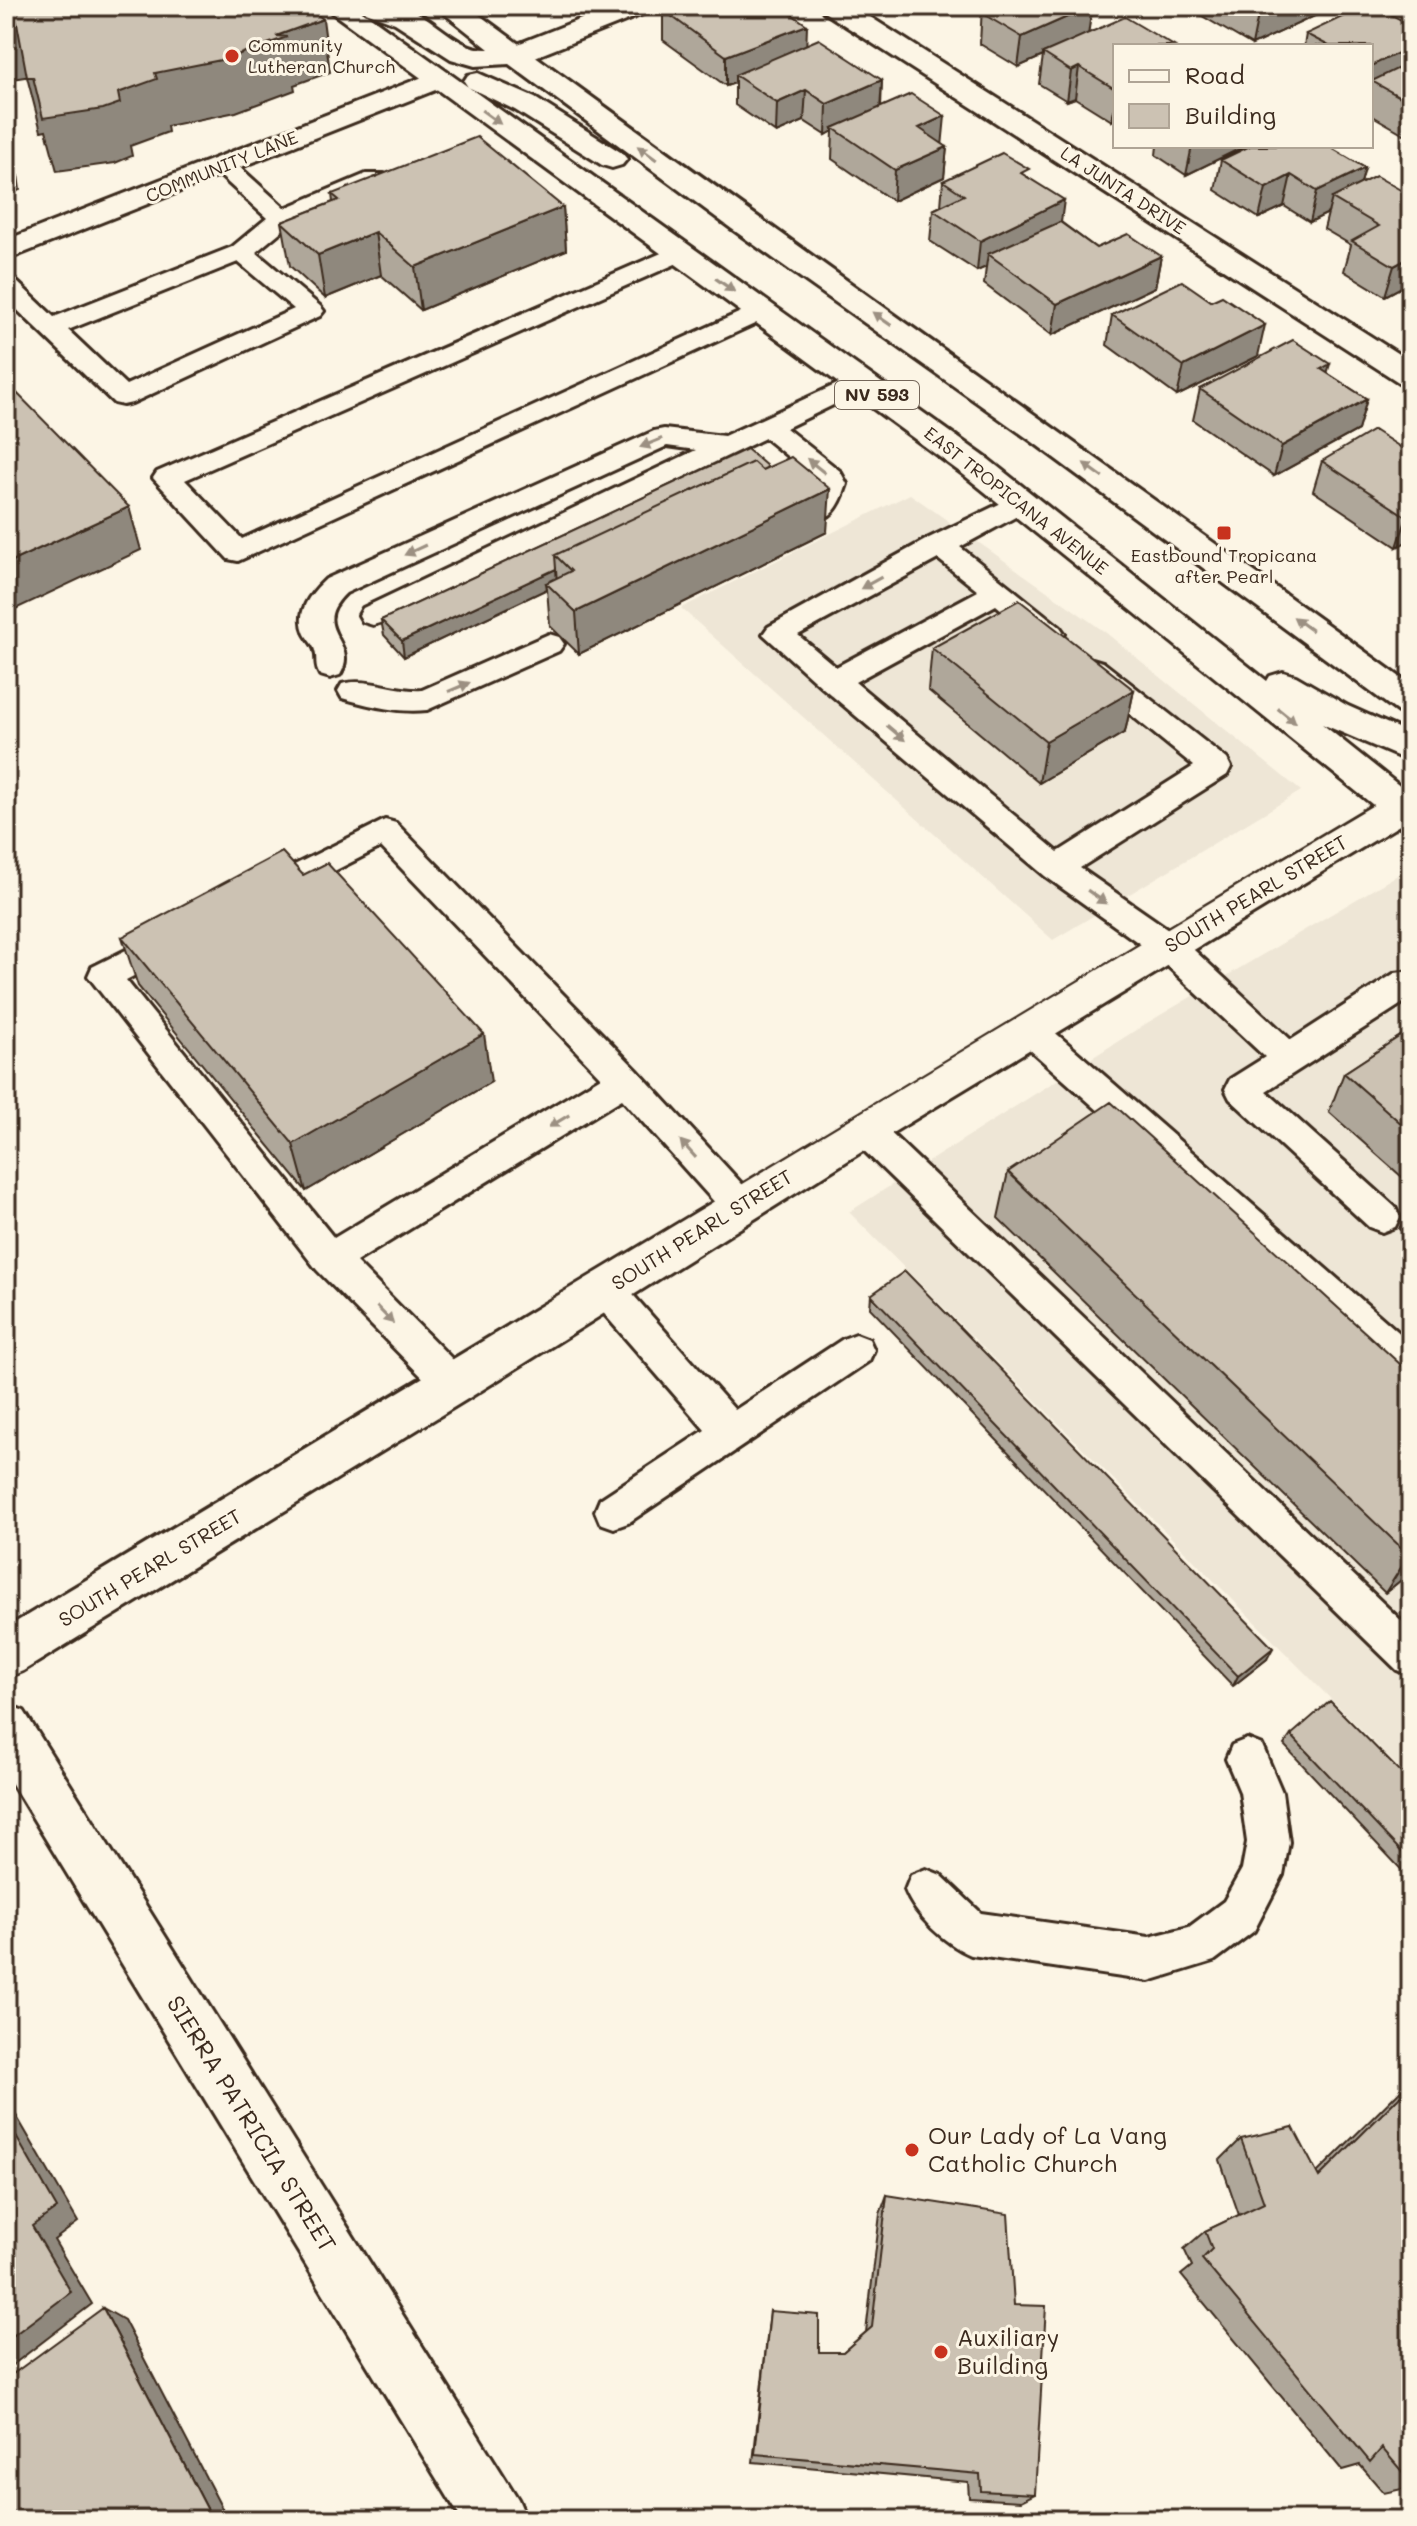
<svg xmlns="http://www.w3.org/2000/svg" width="1417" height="2526" font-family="Mali,sans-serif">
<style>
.built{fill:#eee6d6}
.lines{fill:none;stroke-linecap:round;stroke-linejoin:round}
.lane-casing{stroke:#3b2a1e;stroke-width:6}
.street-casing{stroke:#3b2a1e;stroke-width:6}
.secondary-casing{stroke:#3b2a1e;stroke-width:6}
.primary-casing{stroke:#3b2a1e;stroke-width:6}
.lane{fill:#fcf5e5;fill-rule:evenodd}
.street{fill:#fcf5e5;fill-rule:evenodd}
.secondary{fill:#fcf5e5;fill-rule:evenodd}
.primary{fill:#fcf5e5;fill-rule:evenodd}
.wall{fill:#afa79a;stroke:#3b2a1e;stroke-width:2}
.shaded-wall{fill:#8f887d;stroke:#3b2a1e;stroke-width:2}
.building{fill:#ccc2b3;stroke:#3b2a1e;stroke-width:2}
.oneway{fill:#9c9082}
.poi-dot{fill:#c8321e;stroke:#fcf5e5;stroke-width:3}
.labels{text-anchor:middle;stroke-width:6;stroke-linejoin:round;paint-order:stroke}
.far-poi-label{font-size:18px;fill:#3b2a1e;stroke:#fcf5e5;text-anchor:start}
.far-street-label{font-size:18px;fill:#3b2a1e;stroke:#fcf5e5}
.shield{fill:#fcf5e5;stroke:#75675a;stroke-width:2}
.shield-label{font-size:18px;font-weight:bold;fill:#3b2a1e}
.street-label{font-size:20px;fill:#3b2a1e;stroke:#fcf5e5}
.near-street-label{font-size:24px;fill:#3b2a1e;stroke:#fcf5e5}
.near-poi-label{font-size:24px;fill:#3b2a1e;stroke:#fcf5e5;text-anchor:start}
</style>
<rect width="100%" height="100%" fill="#fcf5e5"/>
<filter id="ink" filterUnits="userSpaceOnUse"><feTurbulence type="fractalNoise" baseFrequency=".0125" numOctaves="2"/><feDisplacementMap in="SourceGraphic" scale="16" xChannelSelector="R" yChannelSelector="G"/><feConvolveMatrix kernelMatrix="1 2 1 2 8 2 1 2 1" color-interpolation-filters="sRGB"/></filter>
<g filter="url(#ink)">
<path class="built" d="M910 494 1105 632 1301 791 1053 940 681 608Z
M1411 867V1780L849 1212 1147 1023Z"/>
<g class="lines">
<defs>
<path id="lane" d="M225 160 234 162 285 208 366 174H384L387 179 384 184 291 223 256 252 320 306 324 311 320 316 132 403 123 405 114 403 6 299V277L15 280 54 317 232 247 267 218 216 172 213 167 216 162ZM238 262 294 309 126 385 68 330Z
M680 245 689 248 693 253 689 258 185 480 242 539 754 306H772L776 311 772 316 238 561 228 559 153 478 157 472Z
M859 374 868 376 872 382 868 388 786 428 840 471 847 484C840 506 830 526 804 519L800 513 815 500 818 481 765 438 383 622 373 625 363 622 359 615 363 608 696 450 667 446 346 593C307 630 361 641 340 675L330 678 320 675C314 666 318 660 315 651 314 645 308 640 305 634 295 612 310 594 326 579L654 431 664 429 724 436Z
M1022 493 1032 496 1036 502 1032 508 960 547 1060 627 1065 634 1060 641C1036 648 1014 620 996 605L855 682 1058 852 1194 766 1083 676 1078 669 1083 662 1093 659 1103 662 1227 759 1231 767 1227 775 1080 868 1181 938 1291 1040 1395 973 1411 971V998L1266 1091 1395 1207 1400 1217 1395 1227 1382 1232 1369 1227 1230 1099 1225 1089 1230 1079 1265 1057 1157 956 1045 876 823 688 763 634 768 627 929 538ZM938 559 978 591 836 667 798 635Z
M549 634 559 637 564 644 559 651 427 710C398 713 370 706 342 698L338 691 342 684C367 677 396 692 422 690Z
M385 820 396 823 637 1070 753 1196 758 1206 753 1216 740 1221 727 1216 622 1099 356 1262 466 1373 472 1384 466 1395 453 1400 440 1395 317 1270 88 976 92 967 162 932 173 929 184 932 189 941 184 950 126 980 334 1238 601 1077 381 847 268 905 257 909 246 905 241 897 246 889Z
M1031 1018 1043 1022 1411 1343V1382L1398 1377 1019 1040 1014 1031 1019 1022Z
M864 1115 876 1119 1411 1630V1676L1397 1670 852 1139 847 1129 852 1119Z
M606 1275 619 1279 735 1410 843 1339 856 1334 869 1339 874 1350 869 1361 628 1523 614 1528 600 1523 595 1511 600 1499 705 1430 593 1301 588 1290 593 1279Z
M1247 1739 1262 1745 1282 1792 1289 1842 1283 1875 1254 1931 1214 1961 1149 1981 971 1955C945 1944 915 1916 905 1890L911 1875 926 1869 941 1875 981 1913 1149 1937 1189 1927 1224 1901 1242 1869 1247 1842 1240 1792 1226 1759 1232 1745Z"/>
<path id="street" d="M614 6H652L648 12 525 61 515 63 505 61 501 55 505 49Z
M820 6H853L1411 362V386L1400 383 824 12Z
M438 71 448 73 452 79 448 85 6 260V240Z
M6 1704 24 1711 518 2499 527 2520H462L6 1774Z"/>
<path id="secondary" d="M1400 793 1411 797V818L879 1141 469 1398 23 1671 6 1678V1628C467 1352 925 1072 1387 797Z"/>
<path id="primary" d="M323 6H355L988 459 1267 681 1270 676 1283 672 1296 676 1348 706 1411 734V762L1322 724 1411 795V829L1398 825 964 475Z
M362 6C379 6 397 3 412 10 437 21 460 51 489 49L435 6H467C779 235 1097 457 1411 685V716L1398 712 1030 440 732 229 509 64 475 66 451 59 395 23 366 12Z
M478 73 535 98 622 153 627 159 622 165 612 168 602 165 515 110 468 87 464 81 468 75Z"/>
</defs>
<use href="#lane" class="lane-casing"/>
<use href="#street" class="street-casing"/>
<use href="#secondary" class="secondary-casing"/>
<use href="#primary" class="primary-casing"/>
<use href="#lane" class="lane"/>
<use href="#street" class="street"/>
<use href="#secondary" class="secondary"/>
<use href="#primary" class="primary"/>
</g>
<path class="wall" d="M982 6H1092L1088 33 1115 46V119L1112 121 1075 98 1067 101 1039 84 1043 56 1018 67 980 44Z
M1198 6H1323L1321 13 1252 45 1197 13Z
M693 9 745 14 882 80 881 108 947 147 944 177 893 201 832 159 833 131 826 135 804 121 776 133 735 105V83L726 86 663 40V10Z
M1411 25V138L1371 115V46H1304L1306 34Z
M1157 146H1245L1186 175 1156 155Z
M1250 146H1331V148L1365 168 1361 183 1411 196V282L1385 296 1344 271 1351 245 1324 229 1328 213 1310 222 1284 206 1259 218 1215 190 1221 160Z
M1028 177 1061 222 1096 248 1161 256 1155 287 1052 335 984 284 986 267 977 271 930 241 933 210 941 206 943 181Z
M332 194 563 207 566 250 421 310 381 275 325 298 290 266 282 222 333 202Z
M1112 315 1258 356 1177 396 1107 345Z
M1327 373 1367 399 1358 430 1274 476 1193 420 1200 389Z
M747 449 827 532 579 654 550 626 547 589 404 657 384 635 381 620Z
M1411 454V539L1397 547 1313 491 1322 461Z
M932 648 1134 690 1125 732 1039 783 928 690Z
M122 937 491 1082 306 1191 138 986Z
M1411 1029V1185L1329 1112 1344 1073Z
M1008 1172 1411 1374V1572L1385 1593 998 1218Z
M1411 1205V1240L1399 1229Z
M871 1295 1267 1659 1233 1686 870 1308Z
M1291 1735 1411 1783V1880L1284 1745Z
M1411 2080V2487L1384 2493 1360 2465 1342 2470 1181 2275 1192 2266 1184 2249 1205 2231 1239 2215 1220 2160 1241 2139 1317 2173Z
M887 2195 1014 2305 1035 2494 1021 2501 969 2498 968 2482 753 2462 770 2311 819 2352H843L866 2332 880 2214Z"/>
<path class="shaded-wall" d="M1092 6 1088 36 1043 53V56L1018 67 1022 37Z
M1277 6H1323L1321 13 1252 45 1258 15Z
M323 19 330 72 294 85 295 90 236 112 167 126 168 132 130 146 132 156 115 163 57 171 46 130 41 131 27 77H33L118 93 155 73 276 36Z
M17 23 31 76 6 80V25Z
M807 25 806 55 735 75V83L726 86V56Z
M1411 29V73L1372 81 1371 85V66L1403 33Z
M1079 67 1075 98 1067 101 1071 71Z
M882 80 880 110 833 128V131L826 135 827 104Z
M806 90 804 121 776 133 777 103Z
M1115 103V119L1112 121Z
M6 116 14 145 20 190 6 196Z
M945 116 942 147 919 128Z
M1192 146H1245L1186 175Z
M947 147 944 177 893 201 895 170Z
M1365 168 1357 198H1332L1328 213 1310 222 1317 191Z
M1291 175 1284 206 1259 218 1266 188Z
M1064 200 1060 230 988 254 986 267 977 271 980 241Z
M563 207 566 250 421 310 415 267Z
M375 232 381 275 325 298 318 255Z
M1161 256 1155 287 1052 335 1057 304Z
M1411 257V282L1385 296 1394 266Z
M1265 325 1258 356 1177 396 1184 366Z
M1330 364 1321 394V369Z
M1367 399 1358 430 1274 476 1282 446Z
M830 489 827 532 579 654 576 612Z
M129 507 141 550 7 613 6 564Z
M1411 515V539L1397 547 1407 517Z
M556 569 557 584 546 583 547 589 404 657 402 641Z
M1134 690 1125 732 1039 783 1046 741Z
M484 1034 491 1082 306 1191 293 1144Z
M1411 1554V1572L1385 1593 1409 1555Z
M1273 1648 1267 1659 1233 1686 1238 1676Z
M6 2098 78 2222 54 2240 92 2304 6 2370V2341L32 2226 6 2119Z
M103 2308 124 2320 228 2520H213Z"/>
<path class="building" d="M6 6H307L323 19 276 36 287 37 226 59 155 73 157 79 118 93 120 103 103 109 43 118 33 77H27L17 23 6 25Z
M672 6H688L693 9 701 6H733L745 14 767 6H780L807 25 726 56 663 10Z
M1001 6H1092L1022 37 983 14Z
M1243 6H1277L1258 15Z
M1365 6H1375L1411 25V29L1403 33 1411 37V47L1371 66V46H1329L1306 34Z
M1125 17 1174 46H1115V89L1079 67 1071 71 1043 53Z
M819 39 882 80 827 104 806 90 777 103 735 75Z
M1411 62V103L1372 81Z
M911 94 945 116 919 128 947 147 895 170 833 128Z
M477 137 563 207 415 267 375 232 318 255 282 222 339 200 332 194Z
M1250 146H1328L1365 168 1317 191 1291 175 1266 188 1221 160Z
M1002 153 1029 169 1021 173 1064 200 980 241 933 210 964 195 943 181Z
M1376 176 1411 196V257L1394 266 1352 241 1379 226 1332 198Z
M1060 222 1096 248 1128 234 1161 256 1057 304 988 254Z
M1182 281 1211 301 1222 296 1265 325 1184 366 1112 315Z
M1293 340 1330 364 1321 369 1367 399 1282 446 1200 389Z
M6 382 129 507 6 564Z
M1374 430 1411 454V515L1407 517 1322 461Z
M747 449 768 467 762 470 753 462 555 555 556 569 402 641 381 620Z
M791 457 830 489 576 612 546 583 571 571 555 555 753 462 762 470Z
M1019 600 1134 690 1046 741 932 648Z
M282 852 303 875 327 863 484 1034 293 1144 122 937Z
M1411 1029V1132L1344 1073Z
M1111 1102 1411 1374V1554L1409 1555 1008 1172Z
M905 1271 1273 1648 1238 1676 871 1295Z
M1330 1701 1411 1783V1862L1291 1735Z
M1411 2085V2482L1382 2448 1370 2462 1202 2259 1212 2249 1205 2231 1264 2203 1241 2139 1293 2127 1319 2177Z
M6 2119 57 2208 32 2226 71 2292 6 2341Z
M887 2195 1008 2214 1014 2305 1046 2306 1035 2494 981 2491 980 2474 755 2454 770 2311 819 2315V2352H843L872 2327Z
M103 2308 213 2520H6V2379Z"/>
<defs><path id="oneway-solid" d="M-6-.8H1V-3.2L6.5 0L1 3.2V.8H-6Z" transform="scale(2)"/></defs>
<g class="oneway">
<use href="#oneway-solid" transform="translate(491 117) rotate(36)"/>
<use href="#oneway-solid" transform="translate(647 153) rotate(-144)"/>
<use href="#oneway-solid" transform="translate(725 285) rotate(35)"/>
<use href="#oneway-solid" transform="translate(882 319) rotate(-145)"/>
<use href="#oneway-solid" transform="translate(651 443) rotate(158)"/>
<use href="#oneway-solid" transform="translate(816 466) rotate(-141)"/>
<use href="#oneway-solid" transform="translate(1093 470) rotate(-144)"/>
<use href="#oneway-solid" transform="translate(415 550) rotate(155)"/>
<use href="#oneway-solid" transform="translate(871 583) rotate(151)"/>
<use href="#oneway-solid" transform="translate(1303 624) rotate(-144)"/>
<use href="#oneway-solid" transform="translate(459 687) rotate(-23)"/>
<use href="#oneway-solid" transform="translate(1287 716) rotate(39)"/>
<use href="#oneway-solid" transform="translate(896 733) rotate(40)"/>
<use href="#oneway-solid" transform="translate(1097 897) rotate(35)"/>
<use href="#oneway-solid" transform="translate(559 1121) rotate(149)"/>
<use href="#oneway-solid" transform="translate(688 1149) rotate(-132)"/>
<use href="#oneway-solid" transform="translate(385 1315) rotate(46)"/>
</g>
</g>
<g class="poi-dot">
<circle cx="232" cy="56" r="8"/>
<rect x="1216" y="525" width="16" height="16" rx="4"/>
<circle cx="912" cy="2150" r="8"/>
<circle cx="941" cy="2352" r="8"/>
</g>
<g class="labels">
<g class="far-poi-label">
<text x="248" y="52">Community<tspan x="248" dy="21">Lutheran Church</tspan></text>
<text x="1224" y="562" text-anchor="middle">Eastbound Tropicana<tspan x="1224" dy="21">after Pearl</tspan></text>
</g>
<g class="far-street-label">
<text transform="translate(222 167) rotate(-22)" y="6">COMMUNITY LANE</text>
<text transform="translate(1123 191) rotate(33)" y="6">LA JUNTA DRIVE</text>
<text transform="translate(1016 501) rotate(38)" y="6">EAST TROPICANA AVENUE</text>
</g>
<rect class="shield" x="835" y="381" width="84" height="28" rx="6"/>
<g class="shield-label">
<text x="877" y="401">NV 593</text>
</g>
<g class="street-label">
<text transform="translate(1256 894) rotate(-31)" y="7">SOUTH PEARL STREET</text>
<text transform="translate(702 1230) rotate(-32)" y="7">SOUTH PEARL STREET</text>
<text transform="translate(150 1568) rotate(-31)" y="7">SOUTH PEARL STREET</text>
</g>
<g class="near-street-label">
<text transform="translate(251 2124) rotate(58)" y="8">SIERRA PATRICIA STREET</text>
</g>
<g class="near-poi-label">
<text x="928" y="2144">Our Lady of La Vang<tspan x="928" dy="28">Catholic Church</tspan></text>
<text x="957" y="2346">Auxiliary<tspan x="957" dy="28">Building</tspan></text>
</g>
</g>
<rect width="1417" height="2526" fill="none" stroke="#fcf5e5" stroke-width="32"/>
<rect x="16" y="16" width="1385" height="2494" fill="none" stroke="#3b2a1e" stroke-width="3" filter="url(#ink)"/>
<rect x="1113" y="44" width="260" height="104" fill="#fcf5e5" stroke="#afa495" stroke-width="2"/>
<rect x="1129" y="70" width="40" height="12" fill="#fcf5e5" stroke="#afa495" stroke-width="2"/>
<text x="1185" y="84" font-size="24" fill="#3b2a1e">Road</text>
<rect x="1129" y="104" width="40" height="24" fill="#ccc2b3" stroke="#afa495" stroke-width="2"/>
<text x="1185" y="124" font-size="24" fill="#3b2a1e">Building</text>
</svg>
